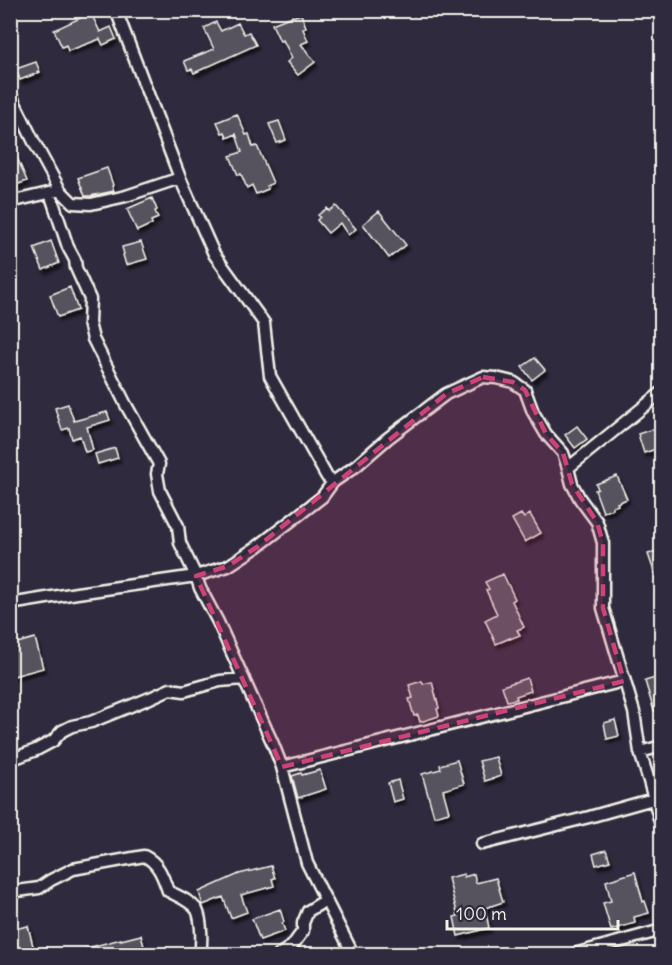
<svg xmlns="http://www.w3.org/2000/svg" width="672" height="965" font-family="Delius,sans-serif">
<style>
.building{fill:#56525f;stroke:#f4f1e8;stroke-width:1.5;filter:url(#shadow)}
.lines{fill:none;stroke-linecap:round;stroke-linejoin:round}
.minor-casing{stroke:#f4f1e8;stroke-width:15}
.minor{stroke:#2f2a3d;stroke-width:10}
.marked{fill:#cc4377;fill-opacity:0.2;stroke:#cc4377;stroke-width:4.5;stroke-dasharray:12 8;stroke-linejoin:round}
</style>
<defs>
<filter id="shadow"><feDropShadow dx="2.5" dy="4" stdDeviation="1.5" flood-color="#0009"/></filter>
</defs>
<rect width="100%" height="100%" fill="#2f2a3d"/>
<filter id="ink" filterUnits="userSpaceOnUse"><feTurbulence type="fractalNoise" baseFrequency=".0167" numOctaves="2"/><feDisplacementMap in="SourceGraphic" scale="12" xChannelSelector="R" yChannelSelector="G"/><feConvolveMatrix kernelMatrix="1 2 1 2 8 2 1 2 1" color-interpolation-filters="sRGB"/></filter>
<g filter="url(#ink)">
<path class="building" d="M91 13 100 32 111 27 116 39 103 45 100 39 68 51 66 45 62 47 54 30Z
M301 14 306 27 303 29 308 41 301 44 315 62 298 75 287 62 292 58 283 40 280 41 272 24 292 16V17Z
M216 22 221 31 238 23 244 34 249 32 256 45 194 73 192 69 188 70 184 61 214 49 204 28Z
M36 62 40 72 20 80 16 69Z
M237 114 246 135 249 134 253 147 257 146 273 183 267 186 268 189 256 194 252 185 247 188 241 174 238 175 230 156 242 152 236 134 227 138 225 132 222 133 217 122Z
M279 121 286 140 277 143 269 124Z
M10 141 27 181 13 186 10 180Z
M107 168 113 185 112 186 114 191 90 196H85L78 178Z
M152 198 157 210 155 211 158 218 151 221 152 224 137 231 127 209Z
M336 206 356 229 348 235 340 223 328 233 317 220 320 217 318 215 327 208 329 211Z
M379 211 406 245 389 258 363 224Z
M51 241 59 263 43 270 34 248Z
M141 242 147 259 126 265 123 255 124 254 122 247Z
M70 287 78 310 58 317 50 295Z
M535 358 545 370 532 380 522 367Z
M68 404 74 421 107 412 110 420 87 427 93 450 85 452 80 436 72 439 69 428 62 430 55 408Z
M577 426 587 439 575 448 565 435Z
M662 426V447L644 453 638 434Z
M115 448 118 458 98 464 95 454Z
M617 476 627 499 617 503 618 505 612 507 613 509 603 512 595 490 598 489 596 484Z
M521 514 524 518 530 514 541 533 525 542 512 519Z
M662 550V588L660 589 648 554Z
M503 574 515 599 512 601 524 627 517 630 520 635 510 639V638L496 644 485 620 497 614 486 590 489 589 485 582Z
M35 638 43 668 10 677V645Z
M662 676V709L654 711 645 681Z
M527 678 531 691 516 696 517 699 507 701 502 686Z
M422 681 423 684 432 682 439 708 437 709 439 716 420 722 418 715 414 716 409 699 413 698 409 685Z
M615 720 619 736 607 739 604 723Z
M496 757 501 776 485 781 479 761Z
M457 760 464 784 443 790 449 812 434 816 422 774 441 769 440 765Z
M320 770 326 789 298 798 292 776 301 773 302 775Z
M398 780 403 799 393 802 388 783Z
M606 850 610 861 596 865 593 854Z
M271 866 275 878 272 879 274 886 241 895 247 912 231 918 223 897 203 905 199 892 239 874Z
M635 872 643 902 645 901 649 913 634 917 635 923 611 930 603 903 611 901 606 881Z
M464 874V877L474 874 476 883 496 878 503 902 485 908 489 928 458 936 454 917 458 916 448 878Z
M280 909 284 922 282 923 285 931 260 940 252 919Z
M28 926 34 950 10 954V930Z
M141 935 146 954H73L72 952 121 939V940Z"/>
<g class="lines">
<defs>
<path id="minor" d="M116 10 180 178 214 254 264 323 270 376 327 477 333 482
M10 93 34 142 60 190 73 203 91 204 126 196 180 178
M50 193 68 247 75 260 76 268 90 299 89 323 93 339 126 405 159 464 157 474 160 491 178 526 180 543 196 576 200 588 218 622 273 744 282 767 307 863 353 954
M10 202 57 191
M662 392 568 468 572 484 580 499 597 522 603 543V608L634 712 640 752 649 781 662 829
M10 604 77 593 196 576 228 566 257 547 322 497 333 482 356 466 388 438 446 394 483 377 496 378 513 382 525 390 533 412 546 434 563 453 568 468
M640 752 662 746
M10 760 36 750 53 741 62 731 72 726 91 722 150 698 170 689 184 691 220 681 244 679
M282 767 624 681
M482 844 589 817 653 799
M10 892 39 888 51 880 73 869 144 856C159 863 163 877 168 891 177 896 191 901 197 910 202 920 202 944 200 954
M280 954 292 946 303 931V923L308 911 326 900
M574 954 662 930"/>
</defs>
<use href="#minor" class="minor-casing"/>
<use href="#minor" class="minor"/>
</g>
</g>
<path class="marked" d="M483 377 513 382 525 390 546 434 563 453 572 484 597 522 603 543V608L624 681 282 767 196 576 228 566 257 547 446 394Z"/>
<rect width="672" height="965" fill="none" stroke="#2f2a3d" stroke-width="36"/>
<rect x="18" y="18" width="636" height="929" fill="none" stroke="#f4f1e8" stroke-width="2" filter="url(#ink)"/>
<path d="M447 920v9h171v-9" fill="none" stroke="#f4f1e8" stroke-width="3"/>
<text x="456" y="920" font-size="18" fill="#f4f1e8" stroke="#2f2a3d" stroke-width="4.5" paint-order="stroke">100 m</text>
</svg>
